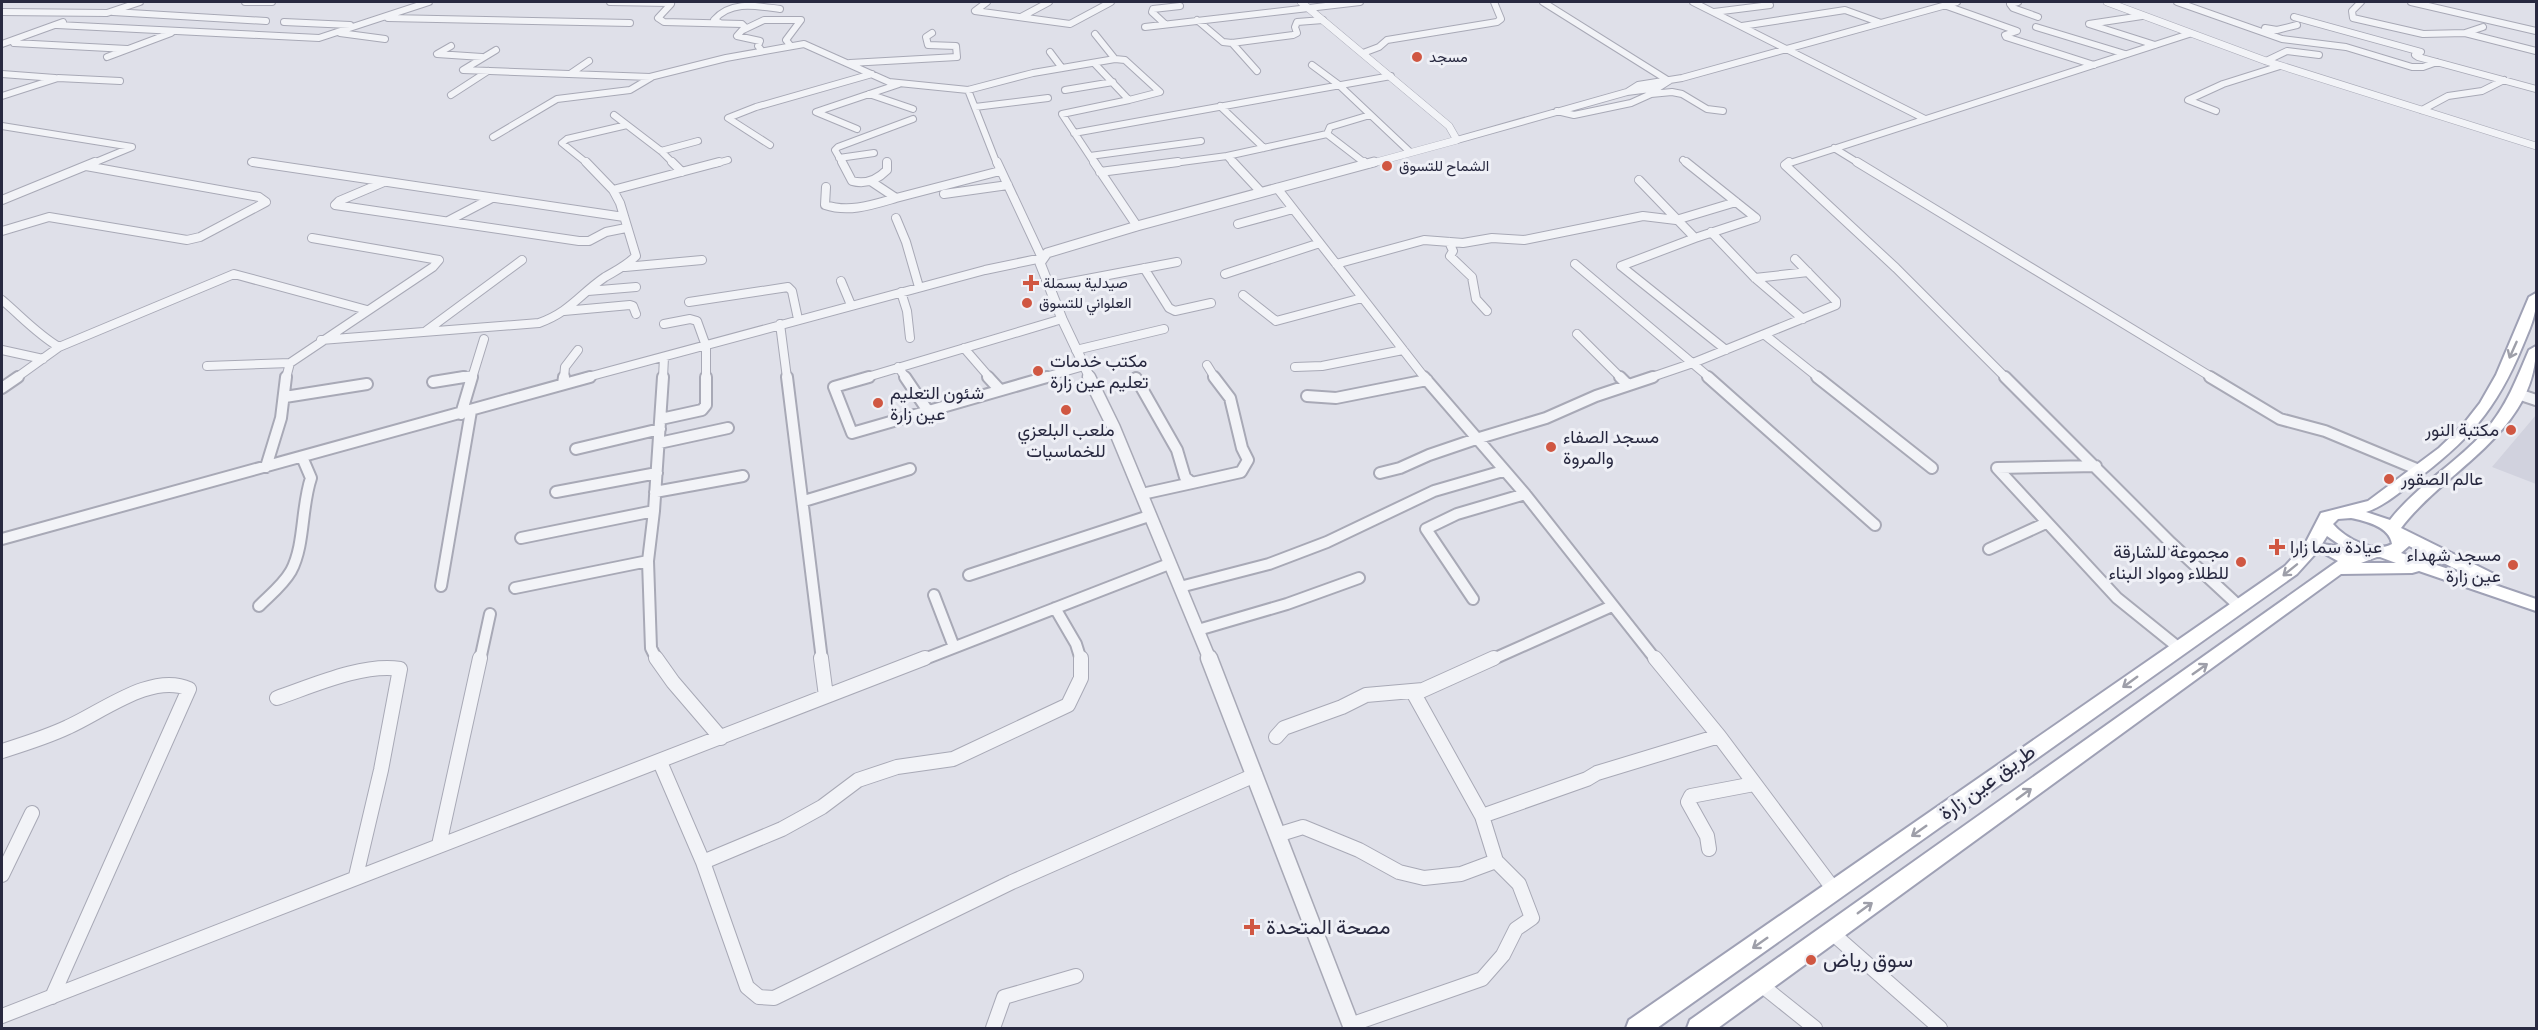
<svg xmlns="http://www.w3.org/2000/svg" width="2538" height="1030" font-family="'Source Sans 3',Vazirmatn,sans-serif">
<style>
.built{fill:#d1d2de}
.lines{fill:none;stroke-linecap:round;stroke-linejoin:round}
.minor-far3-casing{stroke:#a8a9b6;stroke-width:8}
.minor-far2-casing{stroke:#a8a9b6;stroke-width:10}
.minor-far1-casing{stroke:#a8a9b6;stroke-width:14}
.minor-casing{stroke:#a8a9b6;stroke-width:16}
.tertiary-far3-casing{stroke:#a8a9b6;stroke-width:8}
.tertiary-far2-casing{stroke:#a8a9b6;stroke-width:11}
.tertiary-far1-casing{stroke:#a8a9b6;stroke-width:15}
.tertiary-casing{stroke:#a8a9b6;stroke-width:19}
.primary-casing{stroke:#9fa1b5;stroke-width:4}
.minor-far3{stroke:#f2f3f7;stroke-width:6}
.minor-far2{stroke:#f2f3f7;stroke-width:8}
.minor-far1{stroke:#f2f3f7;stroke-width:10}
.minor{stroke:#f2f3f7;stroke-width:14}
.tertiary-far3{stroke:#f2f3f7;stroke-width:7}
.tertiary-far2{stroke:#f2f3f7;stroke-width:9}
.tertiary-far1{stroke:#f2f3f7;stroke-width:12}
.tertiary{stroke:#f2f3f7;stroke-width:16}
.primary{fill:#fff;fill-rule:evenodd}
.oneway{stroke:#9e9fa9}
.poi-dot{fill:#d05742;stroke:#eff0f6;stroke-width:2}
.labels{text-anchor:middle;stroke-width:6;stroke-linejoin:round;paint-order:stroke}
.far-poi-label{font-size:15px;fill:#282940;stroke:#eff0f6;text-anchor:start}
.poi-label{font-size:18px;fill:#282940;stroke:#eff0f6;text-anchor:start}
.near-street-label{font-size:21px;fill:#282940;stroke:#eff0f6}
.near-poi-label{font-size:21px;fill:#282940;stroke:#eff0f6;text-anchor:start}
</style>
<rect width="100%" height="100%" fill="#dfe0e9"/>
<path class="built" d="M2536 415V484L2492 467Z"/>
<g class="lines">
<defs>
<path id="minor-far3" d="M245 2H272
M610 2 669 3 671 4 658 18 664 22 742 24 745 27 737 36 760 41 758 46 762 51
M987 2 975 11 1070 24 1111 2
M1543 2 1669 81
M1693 2 1925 119
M2018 2 2010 4 2013 8 2038 17
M2177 2 2282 39 2346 47 2412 67H2423L2437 62
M2361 2 2352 11 2353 18 2423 34 2465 33 2536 51
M2411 2 2536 31
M1944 5 2017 31 2005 35 2006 37 2094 65
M2 12 107 13 140 2
M113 12 266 21
M1714 12 1770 5
M2142 16 2089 24 2155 45
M1021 17 1049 2
M2294 17 2421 52 2415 55 2418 57 2536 89
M388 18 630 23
M1197 20 1223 42 1232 43 1293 35 1297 33 1295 27 1297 22 1323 20
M284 22 350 25
M720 23 714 20C731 0 757 6 780 9
M1165 24 1152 12 1153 9 1180 6
M57 25 319 38 429 2
M1742 26 1845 10 1881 23
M1145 27 1360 2
M2036 27 2125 54
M2265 28 2277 30 2297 25
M743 30 764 20H801L786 40 790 45
M340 33 385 39
M2465 33 2483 27
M14 43 127 49
M1232 43 1257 71
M2 44 63 22
M451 46 437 54 482 57
M496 50 463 70 650 77 726 58 804 44 889 82 968 90 1033 73 1115 59 1095 34
M1050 52 1062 68
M1363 53 1379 47 1387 40 1497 22 1501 19 1494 2
M107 57 171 33
M1115 59 1125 60 1160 92 1129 100
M2266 61 2287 51 2319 55
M850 63 957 57 956 46 928 45 926 37 932 33
M1094 63 1129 100 1062 114 1095 164
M1312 65 1339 85 1410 152
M2 74 55 78
M570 74 589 61
M968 90 997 164
M1065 90 1113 82
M1627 92 1638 85 1682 78 1957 2
M869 94 913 109
M451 95 488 71
M2 96 58 78 120 81
M1220 106 1264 148
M975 107 1048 98
M2422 110 2448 96 2482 91 2504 80
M1557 111 1574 115 1631 103 1651 94 1672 92 1682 94 1707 109 1723 111
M2216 111 2188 100 2223 84 2280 66
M614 115 661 151 674 164
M2 126 132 147 91 164
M857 129 816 112 899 84
M1074 133 1391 76
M1327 134 1330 127 1370 115
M493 137 557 99 630 90 652 77
M1457 140 1627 92 1658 88 1669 81
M770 145 728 118 756 107 872 74
M1834 148 1860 164
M661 151 698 141
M1090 156 1201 141
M1227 156 1327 134 1366 164
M839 158 874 153
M1683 160 1688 164
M251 162 263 164
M588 164 562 143 567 139 627 125
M714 164 728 160
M843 164 835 150 838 147 913 119
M1166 164 1227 156 1234 164
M1787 164 2189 34"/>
<path id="minor-far2" d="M253 162 624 217
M672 162 682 172
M842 162 852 181C866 185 877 180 887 170V162
M1094 162 1137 226
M1233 162 1261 192
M1364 162 1366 164
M1686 162 1756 218
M1789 162 1785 165 1896 268 2006 378
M1857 162 2213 378
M1100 172 1178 162
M1639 180 1695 238 1621 266 1726 350
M384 182 339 201 335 205 579 241H589L606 232 626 228
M872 182 896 198 1000 171
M826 187 825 205C849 213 872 205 896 198
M1277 188 1425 378
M613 190 719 162
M944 194 1008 185
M2 200 95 162
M896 218 906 242 919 287
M448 221 492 198
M1238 224 1293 209
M2 231 49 217 187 240 200 237 266 202 259 197 86 166
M1711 232 1755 278 1803 319
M1695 238 1756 218
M1449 242 1453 251 1450 256 1472 277 1476 299 1487 311
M1336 264 1424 240 1463 243 1492 238 1524 240 1643 216 1676 220 1736 202
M1575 264 1710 378
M625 267 702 260
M1144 268 1169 308 1175 311 1211 303
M1225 274 1320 243
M1755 278 1808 272
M841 281 851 305
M1050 286 1177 262
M588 291 636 287
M901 292 907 311 910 338
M1243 295 1276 321 1362 298
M2 300C21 316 37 334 59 347L16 378
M689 302 788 287 792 291 798 319
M564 311 630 305 633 306 636 314
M664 324 690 319 697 321 706 346V378
M780 324 787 378
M426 331 522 260
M1577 334 1621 378
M1765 335 1819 378
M321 340 539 323C570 312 580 294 605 277 617 270 626 266 636 256L620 203 613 190 586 162
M59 347 234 274 367 310
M964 348 990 378
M2 350 43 359
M1076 350 1164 329
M1207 365 1215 378
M207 366 290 363
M898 367 906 378
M1295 367 1322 366 1403 350
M286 378 290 363 433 267 439 260 312 238
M455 378 473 375
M472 378 484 339
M564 378 565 367 578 350
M584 378 985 270 1042 258 997 162
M663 378 664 357
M864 378 1062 319
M1042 378 1084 366
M1649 378 1693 363 1836 305V301L1795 259"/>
<path id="minor-far1" d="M787 377 822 660
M869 377 834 387 852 433 1047 377
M905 377 928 411
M988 377 1000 390
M1424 377 1525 494 1656 660
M1620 377 1628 385
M1708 377 1875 525
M1817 377 1932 468
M2005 377 2171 543 2240 607
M2210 377 2280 419 2325 431 2419 470
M1136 378 1177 450 1185 477 1192 483 1241 472 1248 460 1242 448 1230 398 1214 377
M433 382 464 377
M563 384 564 377
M2 388 18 377
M2518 394 2536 400
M1307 396 1336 398 1427 380
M285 397 367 384
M461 414 472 377
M661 419 702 410 706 405V377
M659 443 728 428
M576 449 660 429
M266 467 281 418 286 377
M1997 468 2117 598 2179 648
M1997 468 2096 466
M1380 473 1400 468 1429 455 1476 439 1546 418 1596 396 1653 377
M556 492 657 473
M655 492 743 476
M1142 494 1192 483
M804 501 910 469
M521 538 654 511
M2 539 590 377
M1989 549 2046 523
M969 575 1149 516
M441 586 471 411
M1180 587 1269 564 1327 542 1434 491 1503 471
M515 588 648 561
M934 595 954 647
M1473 599 1426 529 1457 514 1525 494
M259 606C270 595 283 585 291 571 305 545 301 507 311 478L302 457
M1055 608 1076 644 1081 660
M1198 630 1287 604 1359 578
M480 660 490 614
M657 660 651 648 648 561 654 511 663 377
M922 660 1169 564
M1491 660 1612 606"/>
<path id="minor" d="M656 658 673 682 721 738
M821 658 826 696
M1655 658 1719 736 1835 891
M1413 692 1482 816
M277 698C312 686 363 663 400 669L381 770 356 876
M1276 737 1284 728 1342 707 1366 695 1423 690 1494 658
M2 751C24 744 47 737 68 727 102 712 152 672 189 689L52 997
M660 762 703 862 747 987 759 997 774 998 1012 882 1255 775
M1277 835 1303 827 1359 850 1399 872 1424 878 1461 874 1496 861
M439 845 480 658
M1709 849 1707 836 1688 802 1691 796 1754 784
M703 862 782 829 822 807 858 780 897 767 953 759 1068 705 1081 678V658
M2 875 32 813
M1831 932 1940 1028
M1760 984 1815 1028
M2 1016C309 895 618 778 925 658
M1350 1025 1482 979 1503 955 1516 929 1532 918 1519 884 1496 861 1482 816 1587 779 1597 773 1719 736
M993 1028 1004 997 1076 976"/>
<path id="tertiary-far3" d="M1301 2 1449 126 1457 140 1369 164
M2107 2 2266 61 2536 146"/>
<path id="tertiary-far2" d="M1090 378 1062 319 1040 263 1047 253 1137 226 1374 162"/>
<path id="tertiary-far1" d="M1089 377 1114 428 1210 660"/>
<path id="tertiary" d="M1209 658 1352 1028"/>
<path id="primary" d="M2536 293C2538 312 2530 328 2523 345 2496 411 2468 441 2412 483 2397 494 2384 506 2366 512L2390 520C2417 485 2456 464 2485 431 2506 408 2517 378 2529 350L2536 346C2536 432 2446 469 2401 528L2498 576 2501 580 2495 585 2536 599V611L2419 571 2412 573 2341 574 1718 1028H1687L1690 1020 2338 561 2325 554 2316 553 2297 574 1657 1028H1626L1629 1020 2285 566 2305 544 2321 513 2368 501 2439 448 2462 426 2480 403 2496 375 2529 297ZM2351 518C2366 521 2390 527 2392 544 2374 554 2345 538 2333 524L2338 519ZM2327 536 2343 547 2357 553 2352 555 2336 546 2322 544ZM2409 546 2472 577 2401 553ZM2377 557H2380L2396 563H2361Z"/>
</defs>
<use href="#minor-far3" class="minor-far3-casing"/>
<use href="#minor-far2" class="minor-far2-casing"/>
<use href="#minor-far1" class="minor-far1-casing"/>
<use href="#minor" class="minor-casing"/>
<use href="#tertiary-far3" class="tertiary-far3-casing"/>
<use href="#tertiary-far2" class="tertiary-far2-casing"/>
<use href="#tertiary-far1" class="tertiary-far1-casing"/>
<use href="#tertiary" class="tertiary-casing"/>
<use href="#primary" class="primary-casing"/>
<use href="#minor-far3" class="minor-far3"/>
<use href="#minor-far2" class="minor-far2"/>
<use href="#minor-far1" class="minor-far1"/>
<use href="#minor" class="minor"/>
<use href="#tertiary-far3" class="tertiary-far3"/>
<use href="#tertiary-far2" class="tertiary-far2"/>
<use href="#tertiary-far1" class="tertiary-far1"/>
<use href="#tertiary" class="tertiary"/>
<use href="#primary" class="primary"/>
</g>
<defs><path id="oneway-shaft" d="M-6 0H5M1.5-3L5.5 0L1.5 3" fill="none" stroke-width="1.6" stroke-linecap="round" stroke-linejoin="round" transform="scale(1.5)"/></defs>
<g class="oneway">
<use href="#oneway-shaft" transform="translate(2513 350) rotate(114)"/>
<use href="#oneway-shaft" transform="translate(2290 570) rotate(141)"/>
<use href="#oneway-shaft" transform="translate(2200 669) rotate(-35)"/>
<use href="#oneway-shaft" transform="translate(2130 682) rotate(144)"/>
<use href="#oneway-shaft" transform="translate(2024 794) rotate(-36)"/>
<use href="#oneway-shaft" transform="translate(1919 831) rotate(145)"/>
<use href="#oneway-shaft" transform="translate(1865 908) rotate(-36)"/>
<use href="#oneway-shaft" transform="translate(1760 943) rotate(145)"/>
</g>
<g class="poi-dot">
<circle cx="1417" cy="57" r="6"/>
<circle cx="1387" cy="166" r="6"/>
<path d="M1028 274h6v6h6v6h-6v6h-6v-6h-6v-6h6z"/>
<circle cx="1027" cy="303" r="6"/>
<circle cx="1038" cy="371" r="6"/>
<circle cx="878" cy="403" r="6"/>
<circle cx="1066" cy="410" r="6"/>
<circle cx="2511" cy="430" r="6"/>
<circle cx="1551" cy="447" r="6"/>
<circle cx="2389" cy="479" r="6"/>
<path d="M2274 538h6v6h6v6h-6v6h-6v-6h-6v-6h6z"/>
<circle cx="2241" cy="562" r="6"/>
<circle cx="2513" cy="565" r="6"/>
<path d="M1249 918h6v6h6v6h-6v6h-6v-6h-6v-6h6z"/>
<circle cx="1811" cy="960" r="6"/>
</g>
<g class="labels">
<g class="far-poi-label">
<text x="1429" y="62">مسجد</text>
<text x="1399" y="171">الشماح للتسوق</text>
<text x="1043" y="288">صيدلية بسملة</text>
<text x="1039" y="308">العلواني للتسوق</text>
</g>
<g class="poi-label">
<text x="1050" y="367">مكتب خدمات<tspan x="1050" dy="21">تعليم عين زارة</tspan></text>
<text x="890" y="399">شئون التعليم<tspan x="890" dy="21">عين زارة</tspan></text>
<text x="1066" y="436" text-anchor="middle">ملعب البلعزي<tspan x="1066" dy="21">للخماسيات</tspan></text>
<text x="2499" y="436" text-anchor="end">مكتبة النور</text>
<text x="1563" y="443">مسجد الصفاء<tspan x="1563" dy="21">والمروة</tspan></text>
<text x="2401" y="485">عالم الصقور</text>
<text x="2290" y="553">عيادة سما زارا</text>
<text x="2229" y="558" text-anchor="end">مجموعة للشارقة<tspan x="2229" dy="21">للطلاء ومواد البناء</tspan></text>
<text x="2501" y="561" text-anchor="end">مسجد شهداء<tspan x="2501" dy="21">عين زارة</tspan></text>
</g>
<g class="near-street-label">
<text transform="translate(1987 782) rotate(-36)" y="7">طريق عين زارة</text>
</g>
<g class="near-poi-label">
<text x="1266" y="934">مصحة المتحدة</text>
<text x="1823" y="967">سوق رياض</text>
</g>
</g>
<rect width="2538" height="1030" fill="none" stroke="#282940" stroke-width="6"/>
</svg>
